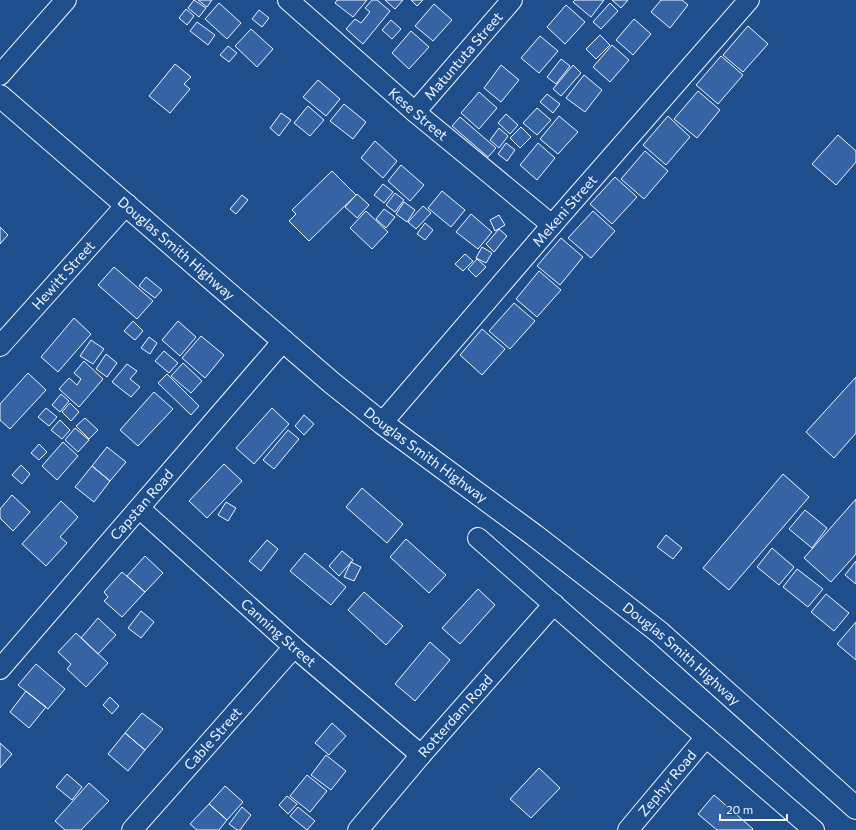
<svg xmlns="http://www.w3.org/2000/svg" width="856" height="830" font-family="Commissioner,sans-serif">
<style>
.building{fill:#3563a3;stroke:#f2f6ff}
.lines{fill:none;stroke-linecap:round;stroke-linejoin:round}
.street-casing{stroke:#f2f6ff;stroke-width:22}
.secondary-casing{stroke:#f2f6ff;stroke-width:24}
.street{stroke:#1f4e8c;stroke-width:20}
.secondary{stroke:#1f4e8c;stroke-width:22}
.labels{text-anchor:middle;stroke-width:3;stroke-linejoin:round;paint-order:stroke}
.street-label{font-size:14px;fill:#f2f6ff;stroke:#1f4e8c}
</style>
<rect width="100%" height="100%" fill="#1f4e8c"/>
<path class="building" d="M194 0 206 8 199 17 188 8Z
M198 0H212L207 7Z
M337 0H367L353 17 335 3Z
M372 0H377L390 11 363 44 346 29 355 19 361 23 370 12 365 8Z
M385 0H403L395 9Z
M411 0H423L417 6Z
M575 0H604L591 17 573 2Z
M612 0H628L621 8Z
M661 0H682L688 5 670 28 651 12Z
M219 3 241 23 227 39 205 19Z
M610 3 618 11 601 29 593 22Z
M434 4 452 20 433 41 415 26Z
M566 5 585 22 565 44 547 27Z
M186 9 194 16 187 25 179 18Z
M259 10 269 18 262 27 252 19Z
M634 19 651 34 633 55 616 40Z
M391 20 401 29 392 39 382 30Z
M197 22 215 35 208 45 190 31Z
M748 26 768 44 743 72 723 55Z
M251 29 273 49 257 67 235 46Z
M411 31 429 47 409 69 392 53Z
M600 35 610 45 596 59 586 49Z
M540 36 558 51 539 73 521 58Z
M612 45 629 60 610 82 593 67Z
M228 46 237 53 229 62 220 55Z
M721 56 743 75 718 104 696 85Z
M561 59 570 66 556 84 547 77Z
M175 64 191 77 184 84 190 89 170 113 149 96Z
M501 65 519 80 501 102 484 88Z
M573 65 581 73 561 96 553 89Z
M584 75 602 90 585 112 566 98Z
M318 80 340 99 326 116 303 97Z
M698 91 720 110 697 138 674 119Z
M479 92 497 108 479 129 461 113Z
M547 94 560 104 553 113 540 102Z
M344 104 366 122 353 139 330 121Z
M308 106 324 120 310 136 294 123Z
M537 108 551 120 537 135 523 123Z
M281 113 291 120 279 136 270 128Z
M506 114 518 125 510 134 498 123Z
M559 116 578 132 558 154 540 139Z
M668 116 690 137 666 165 643 145Z
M460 117 496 148 488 157 452 126Z
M521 127 531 137 520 148 510 138Z
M499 128 508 136 499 148 490 140Z
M838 135 856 151V162L836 185 812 164Z
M375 141 397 161 383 178 361 158Z
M506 143 515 150 507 161 498 154Z
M538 143 555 158 537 180 520 165Z
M645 151 668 171 644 199 621 179Z
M401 165 424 185 410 201 388 181Z
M332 171 356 195 309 241 289 221 296 214 292 210Z
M615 177 637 197 612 224 590 204Z
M383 184 393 192 384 203 374 195Z
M442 191 465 210 451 227 428 208Z
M395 193 404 200 395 212 386 205Z
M357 194 369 205 357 218 345 207Z
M242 195 248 200 236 214 230 209Z
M404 202 415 210 407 222 396 214Z
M423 206 431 213 416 229 408 222Z
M384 209 395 217 386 228 376 219Z
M366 211 388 232 372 249 350 228Z
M593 211 615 231 591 258 568 238Z
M471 214 492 232 478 249 456 232Z
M499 215 505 225 495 231 490 220Z
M425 223 433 230 425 240 417 234Z
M0 227 8 235 0 244Z
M499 229 507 236 494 252 486 244Z
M561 238 583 257 560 285 537 266Z
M482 247 492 253 486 263 476 258Z
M465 254 473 261 463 271 455 264Z
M477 259 486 267 476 277 468 269Z
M114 267 153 301 137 319 98 285Z
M539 271 561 290 537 317 516 299Z
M146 277 162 290 155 298 139 286Z
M514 303 535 321 510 349 489 331Z
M74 318 91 334 58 372 41 357Z
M133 321 143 331 135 340 124 331Z
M178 321 196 337 180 356 162 340Z
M482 329 505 349 482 375 460 355Z
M201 336 224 355 205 378 182 358Z
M149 337 157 343 150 354 141 348Z
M91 340 104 349 93 364 80 356Z
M164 351 178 363 169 373 155 361Z
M106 354 117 363 107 377 96 369Z
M84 361 103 379 79 407 59 389 69 378 77 385 81 379 74 373Z
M183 363 202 381 191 393 171 376Z
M127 364 137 371 130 379 140 387 131 397 112 382Z
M28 373 46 390 10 429 0 420V404Z
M167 374 199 406 191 415 158 383Z
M856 377V433L834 458 806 432Z
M154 392 173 409 138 446 120 430Z
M61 394 69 401 60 412 52 405Z
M70 403 79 412 71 421 62 412Z
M46 408 57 417 49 426 38 417Z
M272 408 289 424 254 464 236 448Z
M304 415 314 424 304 435 295 426Z
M85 418 98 430 89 439 76 426Z
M60 420 70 430 62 439 51 430Z
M75 428 89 440 78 452 65 440Z
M288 430 299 439 274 469 263 460Z
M63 442 78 456 57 480 42 466Z
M39 444 47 452 39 460 31 453Z
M107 447 126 462 110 481 92 466Z
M224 464 242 481 207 518 189 501Z
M21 465 30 474 22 484 12 475Z
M92 466 110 481 94 502 75 487Z
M783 474 809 497 729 590 703 568Z
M362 488 403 524 387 543 346 507Z
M12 495 30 512 13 531 0 518V509Z
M856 499V554L831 582 804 558Z
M61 501 78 517 60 537 67 543 46 566 22 544Z
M226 502 236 508 228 521 218 515Z
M805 510 827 528 812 548 789 529Z
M666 535 682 548 673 559 657 547Z
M406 539 446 575 429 593 390 557Z
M267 540 278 549 261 571 249 561Z
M772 548 794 567 779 585 757 567Z
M342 551 353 560 339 576 329 566Z
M305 553 346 587 331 605 290 571Z
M145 556 163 573 145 592 127 576Z
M856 561V584L845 575Z
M351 562 361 567 354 581 344 577Z
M797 569 823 589 808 607 783 587Z
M122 572 145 592 122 617 104 601 108 597 104 592Z
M478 589 495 605 460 644 442 628Z
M364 592 403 626 386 645 348 610Z
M826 594 849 613 834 631 811 612Z
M141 611 154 622 141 638 128 628Z
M98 618 116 635 98 654 81 638Z
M856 622V660L837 644Z
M76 633 108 663 86 687 67 669 71 664 58 652Z
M430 642 450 660 415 701 395 684Z
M36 664 65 689 48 709 18 685Z
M26 691 46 707 29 728 10 712Z
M110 697 119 706 112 714 103 705Z
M142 713 163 729 145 750 125 733Z
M332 723 346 736 329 755 315 743Z
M125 733 145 750 128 771 108 754Z
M0 743 12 754 0 768Z
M326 755 346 771 331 790 311 775Z
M539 768 560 788 531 818 510 799Z
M67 774 82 787 72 800 56 787Z
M307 775 327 791 310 812 290 796Z
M89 783 109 801 81 830H65L55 821Z
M225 786 243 802 227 820 209 804Z
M714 795 753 829 752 830H717L698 814Z
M287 796 297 804 288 814 279 805Z
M209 804 227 820 219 830H197L190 824Z
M242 807 251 815 240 830H237L229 824Z
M298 807 315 821 307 830 290 816Z"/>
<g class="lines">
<defs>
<g id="street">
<path id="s1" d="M288 0 415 112 552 225"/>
<path d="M0 75 66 0"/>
<path id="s2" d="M415 112 512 0"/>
<path id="s3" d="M0 346 127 204"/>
<path id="s4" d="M382 423 552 225 749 0"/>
<path id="s5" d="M139 508 294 647 421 755"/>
<path d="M478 538 642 682 814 830"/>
<path id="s6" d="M0 669 284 340"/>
<path id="s7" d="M132 830 294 647"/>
<path id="s8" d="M358 830 421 755 554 604"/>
<path id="s9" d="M628 830 706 737"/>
</g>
<g id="secondary">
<path id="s10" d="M0 96 332 383 382 423 534 535 659 632 856 808"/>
</g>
</defs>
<use href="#street" class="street-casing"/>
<use href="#secondary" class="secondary-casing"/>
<use href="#street" class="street"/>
<use href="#secondary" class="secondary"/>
</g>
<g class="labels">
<g class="street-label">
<text dy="5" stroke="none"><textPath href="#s2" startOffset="74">Matuntuta Street</textPath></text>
<text dy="5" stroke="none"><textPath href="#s1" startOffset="173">Kese Street</textPath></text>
<text dy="5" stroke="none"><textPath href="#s4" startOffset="280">Mekeni Street</textPath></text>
<text dy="5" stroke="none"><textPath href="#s10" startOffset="233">Douglas Smith Highway</textPath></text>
<text dy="5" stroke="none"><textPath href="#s3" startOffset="95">Hewitt Street</textPath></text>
<text dy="5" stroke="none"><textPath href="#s10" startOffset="557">Douglas Smith Highway</textPath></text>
<text dy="5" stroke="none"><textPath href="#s6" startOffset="217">Capstan Road</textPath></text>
<text dy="5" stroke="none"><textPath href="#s5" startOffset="187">Canning Street</textPath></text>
<text dy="5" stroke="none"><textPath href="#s10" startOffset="881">Douglas Smith Highway</textPath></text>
<text dy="5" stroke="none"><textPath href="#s8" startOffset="150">Rotterdam Road</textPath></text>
<text dy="5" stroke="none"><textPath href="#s7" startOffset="122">Cable Street</textPath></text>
<text dy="5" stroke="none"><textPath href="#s9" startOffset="61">Zephyr Road</textPath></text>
</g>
</g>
<path d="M720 814v6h67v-6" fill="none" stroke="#f2f6ff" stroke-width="2"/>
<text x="726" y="814" font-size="12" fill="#f2f6ff" stroke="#1f4e8c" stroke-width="3" paint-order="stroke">20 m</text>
</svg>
